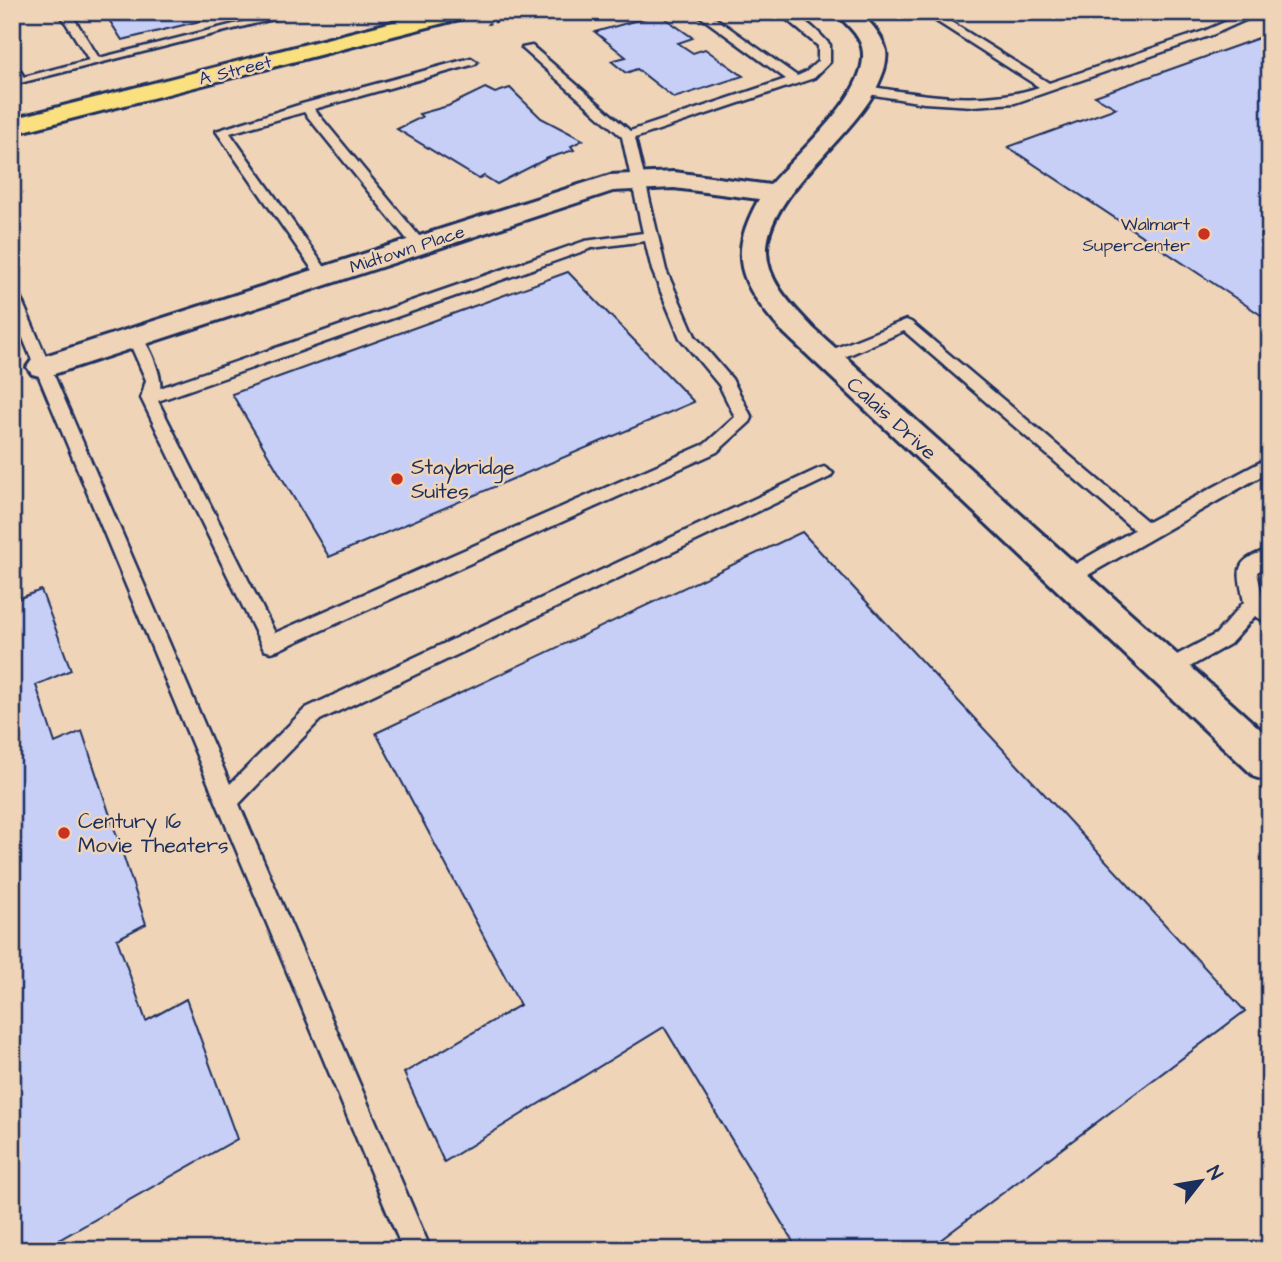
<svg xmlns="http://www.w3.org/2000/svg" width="1282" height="1262" font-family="'Architects Daughter',sans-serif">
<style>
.building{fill:#c7cff7;stroke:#1b2f5e;stroke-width:2}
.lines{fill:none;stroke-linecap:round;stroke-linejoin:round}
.service-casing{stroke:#1b2f5e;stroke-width:5}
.minor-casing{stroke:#1b2f5e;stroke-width:6}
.primary-casing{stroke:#1b2f5e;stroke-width:6}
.path{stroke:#1b2f5e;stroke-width:2.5;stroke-dasharray:3.5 3.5;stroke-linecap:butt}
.service{fill:#f0d4b7;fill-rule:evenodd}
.minor{fill:#f0d4b7;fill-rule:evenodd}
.primary{fill:#fbe080;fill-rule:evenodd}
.poi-dot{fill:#c8321e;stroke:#f0d4b7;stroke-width:2.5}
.labels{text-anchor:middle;stroke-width:5;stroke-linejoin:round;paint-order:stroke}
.far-street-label{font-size:18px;fill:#1b2f5e;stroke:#f0d4b7}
.far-poi-label{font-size:18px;fill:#1b2f5e;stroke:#f0d4b7;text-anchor:end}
.street-label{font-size:21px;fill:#1b2f5e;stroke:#f0d4b7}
.poi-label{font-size:21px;fill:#1b2f5e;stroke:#f0d4b7;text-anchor:start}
</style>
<rect width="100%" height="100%" fill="#f0d4b7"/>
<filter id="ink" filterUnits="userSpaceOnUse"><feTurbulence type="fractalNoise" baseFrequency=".0143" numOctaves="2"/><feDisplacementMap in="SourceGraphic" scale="14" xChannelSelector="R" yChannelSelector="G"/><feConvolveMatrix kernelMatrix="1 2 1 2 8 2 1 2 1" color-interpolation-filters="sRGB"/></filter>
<g filter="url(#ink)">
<path class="building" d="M104 12H237L122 40Z
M659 14 693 38 678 43 693 53 705 49 743 76 674 98 637 69 626 73 611 61 626 57 595 32Z
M1270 34V321L1008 147 1116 108 1095 96Z
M485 88 495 93 510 88 541 118 583 140 571 146 574 150 548 158 497 184 484 176 479 179 397 129 422 117 419 114 448 106Z
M568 272 694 402 329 557 232 394Z
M802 532 1245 1011 927 1250H798L664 1027 444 1162 404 1073 520 1005 376 733Z
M41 590 71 670 36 685 55 743 82 731 146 924 117 939 146 1021 186 999 237 1139 41 1250H12V601Z"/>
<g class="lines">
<defs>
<path id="service" d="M59 12H70L99 58 282 12H301L16 84 12 78V63L16 64 24 77 89 60Z
M694 12H707L797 76 806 72 818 61V46L778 12C799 12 816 29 830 45V62L814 78 635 138 666 270 695 336 732 379 752 418 750 422 717 452 278 650 271 652 264 650 141 398 146 380 127 337 130 334 135 332C147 336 163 377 160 388L585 241 643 233 622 137 522 48 532 46 630 131 786 79ZM645 241 652 270 680 338 719 385 735 417 705 444 275 633 158 401 592 248Z
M922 12H935L1049 83 1204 31 1248 12H1263L1212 35 1015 103 973 106 924 103 862 93V87L866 86C924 95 982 106 1039 87Z
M471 58 477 62 475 64 314 109 424 242V248H414L304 112 230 133 331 276 329 279H319L216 131 302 104Z
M12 290 19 294 230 784 306 708 818 469 824 467 833 473 830 477 320 720 239 804 431 1250H403L12 312Z
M906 320 911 322 1148 522 1270 457V471L1074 583H1060L1058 578 1060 573 1134 530 904 331 833 362H821L819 358 821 354Z
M1270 549V565L1257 572 1263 600 1270 606V624L1255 616 1230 644 1174 676 1167 678 1160 676 1157 670 1160 664 1216 634 1244 602C1238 569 1232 561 1270 549Z"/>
<path id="minor" d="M836 12H860L863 15C872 25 883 37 886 51 888 63 882 76 877 87 852 139 766 195 767 252 768 284 793 306 813 328L1270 738V782L1255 777 780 329C739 282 727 256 759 199L674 188 613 191 54 374 43 377 32 374 27 367 32 360 610 175 674 172 770 185C795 155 873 91 862 47 858 32 845 24 836 12Z"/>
<path id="primary" d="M432 12H470L467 17 12 134V119Z"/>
</defs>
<use href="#service" class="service-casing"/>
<use href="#minor" class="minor-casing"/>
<use href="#primary" class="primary-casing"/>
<path class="path" d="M487 24 534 12"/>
<use href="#service" class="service"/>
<use href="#minor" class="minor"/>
<use href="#primary" class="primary"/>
</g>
</g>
<g class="poi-dot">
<circle cx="1204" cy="234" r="7"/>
<circle cx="397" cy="479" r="7"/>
<circle cx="64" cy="833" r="7"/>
</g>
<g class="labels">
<g class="far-street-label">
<text transform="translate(235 70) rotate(-14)" y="6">A Street</text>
<text transform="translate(407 249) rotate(-18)" y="6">Midtown Place</text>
</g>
<g class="far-poi-label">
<text x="1190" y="230">Walmart<tspan x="1190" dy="21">Supercenter</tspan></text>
</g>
<g class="street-label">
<text transform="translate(892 418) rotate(42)" y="7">Calais Drive</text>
</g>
<g class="poi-label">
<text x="411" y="474">Staybridge<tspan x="411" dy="24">Suites</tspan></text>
<text x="78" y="828">Century 16<tspan x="78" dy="24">Movie Theaters</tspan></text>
</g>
</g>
<rect width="1282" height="1262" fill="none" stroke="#f0d4b7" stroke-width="42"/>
<rect x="21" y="21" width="1240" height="1220" fill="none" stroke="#1b2f5e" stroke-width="2.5" filter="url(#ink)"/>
<g transform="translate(1201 1181) rotate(59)" stroke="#f0d4b7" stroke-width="5" paint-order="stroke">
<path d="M0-5L12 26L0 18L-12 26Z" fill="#1b2f5e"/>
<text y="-10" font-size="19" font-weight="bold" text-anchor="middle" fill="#1b2f5e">N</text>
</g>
</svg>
